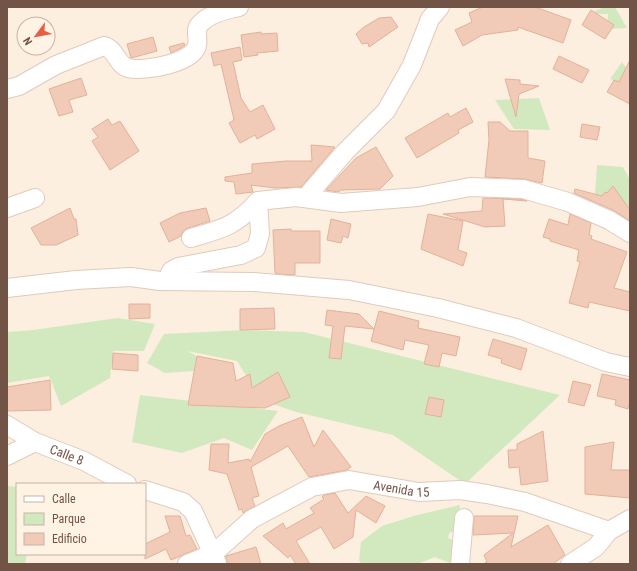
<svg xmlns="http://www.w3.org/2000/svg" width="637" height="571" font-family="'Roboto Condensed',sans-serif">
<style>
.green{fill:#d2e9bf}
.building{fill:#f1cbb7;stroke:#e4b098}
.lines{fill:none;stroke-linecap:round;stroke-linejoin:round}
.minor-casing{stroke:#e0cabc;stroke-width:20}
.minor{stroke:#fff;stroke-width:18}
.labels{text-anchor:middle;stroke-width:3.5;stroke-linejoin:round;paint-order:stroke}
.street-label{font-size:13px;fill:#725447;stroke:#fff3e5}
</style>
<rect width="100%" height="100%" fill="#fcefdf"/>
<path class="green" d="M605 7H615L627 28 607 29 608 14H587Z
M622 62 630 73V85L610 79Z
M539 98 550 130 514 129 495 100Z
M597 165 623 167 630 180V216L595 194Z
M118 318 155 324 144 351H113L110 378 61 406 49 376 7 383V332L33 330Z
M244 330 304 332 560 395 465 484 393 435 296 412 261 400 237 361 187 351 197 356 194 371 165 373 147 363 164 334Z
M140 395 278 411 252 450 224 438 182 453 132 442Z
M7 486 17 487V554H27L25 564H7Z
M460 505 457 530 449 533 448 538 454 541 452 564 435 557 420 563 361 564 359 560 361 542 382 526 417 515Z"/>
<path class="building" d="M483 7H535L571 20 563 43 518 27V30L482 35 463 46 455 30 472 22 469 13Z
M591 10 614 25 605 39 582 25Z
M391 17 398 27 369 47 368 43 362 44 356 34 364 27 379 18Z
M261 32V34L277 33 278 51 257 53 258 55 244 57 241 35Z
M153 37 157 51 131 58 127 44Z
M184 43 185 45 181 48 171 53 169 47Z
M240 47 242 60 233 62 241 98 250 112 263 105 275 129 257 139 255 135 240 143 229 123 234 120 221 64 214 66 211 53Z
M559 56 589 70 582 83 553 69Z
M630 60V104L607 92 614 80 619 82Z
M81 78 87 95 69 100 73 112 59 116 49 89Z
M505 79 520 80V84L539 86 519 94 516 117Z
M466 108 473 122 458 130 459 133 417 158 405 138 448 113 450 117Z
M108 119 112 125 120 121 139 151 110 170 92 141 98 137 92 129Z
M488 122H500L510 131H528V158L545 161 542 183 524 179 485 177 489 140Z
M582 124 600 127 597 140 580 137Z
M311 145 335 147 301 187 275 188 251 185 253 192 236 194 234 182 225 181V177L252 173V164L286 161H312Z
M376 147 393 176 380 189 341 190 338 192 326 190 356 158Z
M613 186 630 210V221L613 210 574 193 575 189 602 196 605 192 607 193Z
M483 198 521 199 527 201 503 199 505 226 485 227 443 214 482 211Z
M70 208 74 219H76L78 235 56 245H41L31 228Z
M206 208 210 221 188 228 183 231 181 236 169 242 160 223 180 213Z
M428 214 463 221 458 250 467 253 463 266 421 249Z
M570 214 591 223 589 235 592 236 591 239 627 252 614 288 630 292V311L589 302 588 308 569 303 580 262 577 261 579 250 550 241V239L543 237 549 219 568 225Z
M331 219 351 224 348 238 343 236 341 243 327 240Z
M291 229V231H320V263H295V275L279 274 275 273 273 230Z
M129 304H150V318L129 319Z
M274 308 275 329 240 330V309Z
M327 310 359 314 374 329 345 326 341 359 329 358 333 326 325 325Z
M379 311 419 321 418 328 460 337 456 356 442 353 439 367 424 364 429 345 405 340 403 350 371 341Z
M493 339 527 349 521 370 501 363 502 359 488 355Z
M113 353 138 355V371L112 369Z
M197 356 233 363 236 381 250 374 252 388 278 372 290 397 265 408 188 405Z
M602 374 630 380V400L628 409 615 405 616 400 597 396Z
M50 380 51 410 7 411V387Z
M573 381 591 385 584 406 568 402Z
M429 397 444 400 441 417 425 414Z
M302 417 314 447 323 430 351 467 347 470 309 477 288 446 251 467 259 496 252 498 255 506 243 513 242 509 239 510 227 474 209 470 211 444H229L228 463 249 459 250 462 265 434 279 426Z
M543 431 548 481 521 485 519 467 509 468 508 450H517V444Z
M614 442 611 470H630V498L585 494V447Z
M335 493 348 513 366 496 385 506 376 523 356 510 353 537 334 549 321 527 296 541 310 564H296L290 555 288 558 263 536 283 523 286 529 314 513 310 508 324 499 322 497 324 495Z
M165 516H180L186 536 190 535 197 549 171 560 166 549 145 559V544L170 532Z
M474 516H518L511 547 548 525 565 555 553 564H483L487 562 484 555 513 533 473 535Z
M256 547 261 564H227L226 556Z"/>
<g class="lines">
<defs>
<g id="minor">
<path d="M7 89 19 86 56 65 104 46C116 49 117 65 128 68 144 72 194 63 197 45 199 38 194 30 200 24 210 13 226 10 239 7"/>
<path d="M306 197 345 152 386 111 412 65 430 19 440 7"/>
<path d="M7 208 35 198"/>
<path d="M191 238C222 229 236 226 258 201L296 197 341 203 418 197 470 187 523 189 568 202 609 220 630 233"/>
<path d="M167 280 171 271 178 267 241 255 256 248 260 234 258 201"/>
<path d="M7 288 76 280 131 277 160 281 253 282 349 290 438 308 516 328 606 362 630 367"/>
<path id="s1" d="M7 425 35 442 84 461 127 484"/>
<path d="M7 456 35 442"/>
<path d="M145 490 183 502 193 511 217 563"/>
<path id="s2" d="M187 564 214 553 252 519 312 487 349 480 419 492 460 490 487 494 525 502 609 531"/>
<path d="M460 564 464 518"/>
<path d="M570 564 596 547 609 531 630 519"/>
</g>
</defs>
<use href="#minor" class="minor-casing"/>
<use href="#minor" class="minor"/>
</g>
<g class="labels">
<g class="street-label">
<text dy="5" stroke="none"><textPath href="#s1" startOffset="67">Calle 8</textPath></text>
<text dy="5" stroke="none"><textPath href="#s2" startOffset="239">Avenida 15</textPath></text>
</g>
</g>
<rect width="637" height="571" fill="none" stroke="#725447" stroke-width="16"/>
<rect x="16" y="483" width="130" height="72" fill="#fff3e5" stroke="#c7b3a6"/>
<rect x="24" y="496" width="20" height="6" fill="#ffffff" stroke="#c7b3a6"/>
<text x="52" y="503" font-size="12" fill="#725447">Calle</text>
<rect x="24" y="513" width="20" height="12" fill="#d2e9bf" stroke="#c7b3a6"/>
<text x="52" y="523" font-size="12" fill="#725447">Parque</text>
<rect x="24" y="533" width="20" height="12" fill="#f1cbb7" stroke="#c7b3a6"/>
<text x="52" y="543" font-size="12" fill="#725447">Edificio</text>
<g transform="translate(36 36) rotate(238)"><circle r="19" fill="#fff3e5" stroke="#c7b3a6"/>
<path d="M0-3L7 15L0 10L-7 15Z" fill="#e75e44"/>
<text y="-6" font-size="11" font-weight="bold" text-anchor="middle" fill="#725447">N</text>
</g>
</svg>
